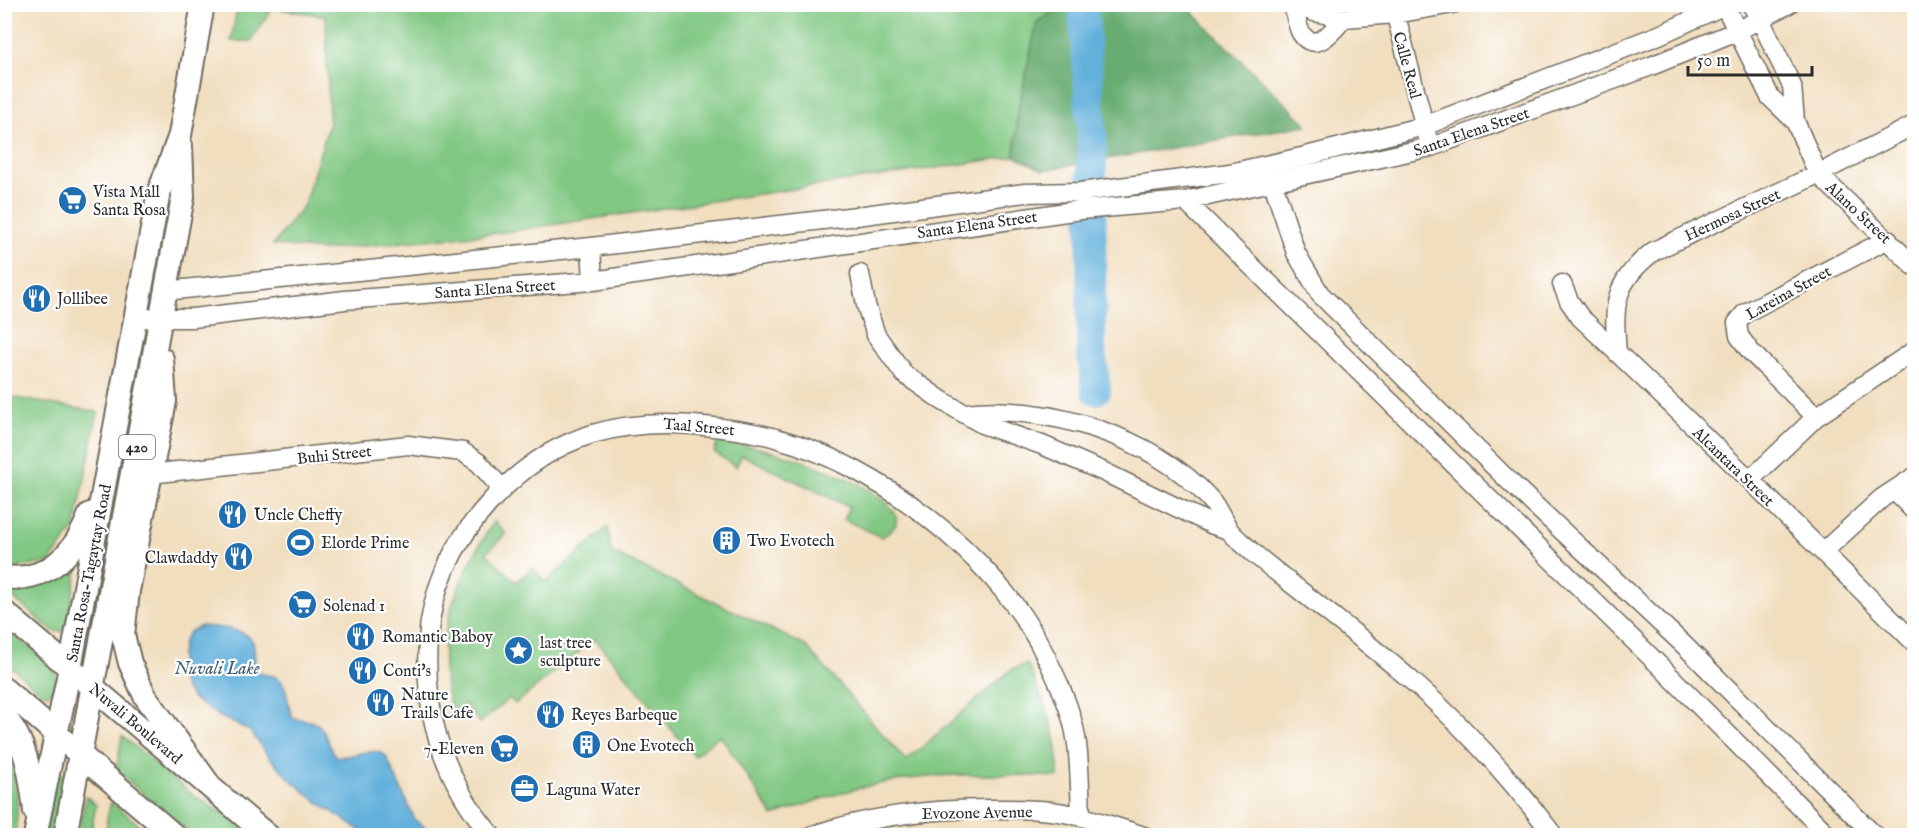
<svg xmlns="http://www.w3.org/2000/svg" width="1919" height="840" font-family="'IM FELL English',serif">
<style>
.green{fill:#81c883;stroke:#567a57;stroke-width:1.5}
.forest{fill:#68ac71;stroke:#4a6c4e;stroke-width:1.5}
.water{fill:#62b0dc;stroke:#466e84;stroke-width:1.5}
.lines{fill:none;stroke-linecap:round;stroke-linejoin:round}
.river{stroke:#62b0dc;stroke-width:30}
.minor-casing{stroke:#706a5f;stroke-width:21}
.major-casing{stroke:#706a5f;stroke-width:26}
.minor{stroke:#fff;stroke-width:18}
.major{stroke:#fff;stroke-width:22}
.labels{text-anchor:middle;stroke-width:4.5;stroke-linejoin:round;paint-order:stroke}
.shield{fill:#fff;stroke:#6b6b6b;stroke-width:1.5}
.shield-label{font-size:15px;font-weight:bold;fill:#2b2b2b}
.street-label{font-size:16px;fill:#2b2b2b;stroke:#fff}
.poi-label{font-size:16px;fill:#2b2b2b;stroke:#fff;text-anchor:start}
.water-label{font-size:18px;font-style:italic;fill:#416072;stroke:#fff}
</style>
<rect width="100%" height="100%" fill="#fff"/>
<filter id="ink" filterUnits="userSpaceOnUse"><feTurbulence type="fractalNoise" baseFrequency=".0167" numOctaves="2"/><feDisplacementMap in="SourceGraphic" scale="12" xChannelSelector="R" yChannelSelector="G"/><feConvolveMatrix kernelMatrix="1 2 1 2 8 2 1 2 1" color-interpolation-filters="sRGB"/></filter>
<filter id="wash" filterUnits="userSpaceOnUse"><feTurbulence type="fractalNoise" baseFrequency=".008" numOctaves="4" result="noise"/><feDisplacementMap in="SourceGraphic" scale="24" xChannelSelector="R" yChannelSelector="G"/><feGaussianBlur stdDeviation="1.35" result="paint"/><feColorMatrix in="noise" values="0 0 0 0 0 0 0 0 0 0 0 0 0 0 0 0 0 1.4 0 .05"/><feComposite in="paint" operator="in"/></filter>
<g filter="url(#wash)">
<rect width="100%" height="100%" fill="#f1debf"/>
<path class="green" d="M238 4 1064 5 1037 22 1018 111 1015 156 497 233 322 250 273 245 304 205 329 124 326 16 272 8 251 41H231Z
M4 396 98 412 75 528 49 562 5 570Z
M718 441C752 445 789 455 821 468 842 475 932 513 881 537L843 519 849 507 742 455 736 467 714 452Z
M494 521 506 534 486 553 516 582 532 568 546 582 608 527 611 552 806 646 906 761 1012 669 1027 664C1044 701 1061 736 1058 777 1000 774 941 772 883 783 845 790 809 803 773 816L720 735 694 756 595 639 515 704 510 698 480 723 464 704 453 713C428 641 456 582 494 521Z
M81 551 67 625 62 632 53 631 5 591 4 584Z
M4 626 53 667 57 679 53 691 47 694 42 693 5 662Z
M122 736 194 796 228 816 250 835H193L116 771Z
M5 748C17 774 20 808 15 835H5Z
M61 774 64 778 54 835 45 836 56 776Z
M86 796 96 805 92 826 96 835H78Z
M111 802 151 835H107V818Z"/>
<path class="forest" d="M1064 4 1185 5 1307 125 1043 170 1015 156 1018 111 1037 22Z"/>
<path class="water" d="M201 626C216 628 251 627 254 646 255 654 254 662 256 671 263 676 271 674 278 678 290 687 286 706 293 718 301 720 311 720 317 724 327 730 327 748 337 757 354 758 371 745 386 756L415 820 436 835H367L319 803 293 782 271 759 250 731 221 717 193 699 183 686 180 672 181 655 183 643 189 632Z"/>
<g class="lines">
<path class="river" d="M1083 4 1092 138 1091 347 1096 390"/>
</g>
</g>
<g filter="url(#ink)">
<g class="lines">
<defs>
<path id="minor" d="M1293 4 1314 12 1344 18 1395 14 1453 4
M1293 4C1295 13 1297 26 1301 33 1315 55 1334 30 1344 18
M1393 4 1427 136
M1724 4 1770 97 1795 121
M1751 4 1760 19 1792 86 1795 121 1818 174 1914 266
M1273 183 1296 253 1320 294 1510 482 1683 644 1875 836
M1185 201 1663 669 1829 836
M591 247 593 281
M860 274 866 305 876 335 904 374 941 400 982 424 1042 445 1102 471 1213 525 1229 530
M1562 284 1569 301 1580 317 1750 480 1914 642
M165 291 591 247 857 216 1025 193 1080 192 1230 173 1306 156 1424 126 1659 35 1727 4
M135 318H193L345 300 593 281 1080 210 1185 201 1431 147 1651 66 1737 31 1789 4
M1617 353C1613 305 1613 282 1654 251L1818 174 1914 125
M965 413C1045 403 1155 437 1210 499 1218 508 1222 520 1229 530 1235 538 1245 545 1252 552 1305 596 1361 636 1412 681 1465 727 1512 780 1554 836
M1816 417 1750 351 1739 336 1737 323 1745 313 1888 239
M150 474 408 445 463 452 479 463 502 489
M1750 480 1816 417 1914 351
M1894 490 1914 511
M1823 552 1882 498 1914 477
M492 836C443 779 423 715 428 641 431 587 454 541 491 501 554 432 624 416 714 427 736 430 758 432 779 439 878 466 990 553 1039 643 1055 674 1073 710 1077 744 1080 768 1080 793 1081 816
M810 836C872 815 936 808 1000 809 1017 809 1034 809 1051 811 1083 815 1113 826 1144 836"/>
<path id="major" d="M162 359 165 401 128 591 123 635 130 663 145 696 208 783
M4 577C49 583 76 551 90 514
M4 612 268 836
M4 689 175 836
M4 717C27 740 31 780 35 811
M35 836 70 668 159 192 180 135 203 4
M65 836 183 197 181 146"/>
</defs>
<use href="#minor" class="minor-casing"/>
<use href="#major" class="major-casing"/>
<use href="#minor" class="minor"/>
<use href="#major" class="major"/>
</g>
</g>
<defs>
<symbol id="supermarket-disc" viewBox="-11 -11 22 22"><circle r="9.5" fill="#1f6fb2" stroke="#fff"/><path d="M-6-5.5h2.5l.6 2H6L4.5 2H-2.5L-4.4-4H-6ZM-1.5 3.2a1.3 1.3 0 1 0 .1 0ZM3 3.2a1.3 1.3 0 1 0 .1 0Z" fill="#fff"/></symbol>
<symbol id="restaurant-disc" viewBox="-11 -11 22 22"><circle r="9.5" fill="#1f6fb2" stroke="#fff"/><path d="M-5-6h1v4h1v-4h1v4h1v-4h1v5L-1.5 .5V6h-2V.5L-5-1ZM5-6V6H3V1.5H1.5Q1.5-4 5-6Z" fill="#fff"/></symbol>
<symbol id="building-disc" viewBox="-11 -11 22 22"><circle r="9.5" fill="#1f6fb2" stroke="#fff"/><path d="M-4-6H4V6H1V3H-1V6H-4ZM-2.5-4.3h1.7v1.8h-1.7ZM.8-4.3h1.7v1.8H.8ZM-2.5-1h1.7V.8h-1.7ZM.8-1h1.7V.8H.8Z" fill="#fff"/></symbol>
<symbol id="stadium-disc" viewBox="-11 -11 22 22"><circle r="9.5" fill="#1f6fb2" stroke="#fff"/><path d="M0-5a6.5 5 0 1 0 0 10a6.5 5 0 1 0 0-10ZM-3.5-1.8h7v3.6h-7Z" fill="#fff"/></symbol>
<symbol id="sight-disc" viewBox="-11 -11 22 22"><circle r="9.5" fill="#1f6fb2" stroke="#fff"/><path d="M0-6L1.8-2.2L6-1.7L2.9 1.2L3.7 5.4L0 3.3L-3.7 5.4L-2.9 1.2L-6-1.7L-1.8-2.2Z" fill="#fff"/></symbol>
<symbol id="office-disc" viewBox="-11 -11 22 22"><circle r="9.5" fill="#1f6fb2" stroke="#fff"/><path d="M-6-3h4V-5.5h4V-3h4V5H-6ZM-1-4.5V-3h2v-1.5ZM-6 0V1H6V0Z" fill="#fff"/></symbol>
</defs>
<g fill-rule="evenodd">
<use href="#supermarket-disc" x="56" y="184" width="33" height="33"/>
<use href="#restaurant-disc" x="20" y="282" width="33" height="33"/>
<use href="#restaurant-disc" x="216" y="498" width="33" height="33"/>
<use href="#building-disc" x="710" y="524" width="33" height="33"/>
<use href="#stadium-disc" x="284" y="526" width="33" height="33"/>
<use href="#restaurant-disc" x="222" y="540" width="33" height="33"/>
<use href="#supermarket-disc" x="286" y="588" width="33" height="33"/>
<use href="#restaurant-disc" x="344" y="620" width="33" height="33"/>
<use href="#sight-disc" x="502" y="634" width="33" height="33"/>
<use href="#restaurant-disc" x="346" y="654" width="33" height="33"/>
<use href="#restaurant-disc" x="364" y="686" width="33" height="33"/>
<use href="#restaurant-disc" x="534" y="698" width="33" height="33"/>
<use href="#building-disc" x="570" y="728" width="33" height="33"/>
<use href="#supermarket-disc" x="488" y="732" width="33" height="33"/>
<use href="#office-disc" x="508" y="772" width="33" height="33"/>
</g>
<g class="labels">
<rect class="shield" x="119" y="435" width="36" height="24" rx="4.5"/>
<g class="shield-label">
<text x="137" y="452">420</text>
</g>
<g class="street-label">
<text transform="translate(1408 65) rotate(75)" y="6">Calle Real</text>
<text transform="translate(1471 131) rotate(-19)" y="6">Santa Elena Street</text>
<text transform="translate(1859 212) rotate(43)" y="6">Alano Street</text>
<text transform="translate(1732 214) rotate(-25)" y="6">Hermosa Street</text>
<text transform="translate(977 224) rotate(-8)" y="6">Santa Elena Street</text>
<text transform="translate(495 288) rotate(-4)" y="6">Santa Elena Street</text>
<text transform="translate(1788 292) rotate(-29)" y="6">Lareina Street</text>
<text transform="translate(699 426) rotate(5)" y="6">Taal Street</text>
<text transform="translate(334 454) rotate(-6)" y="6">Buhi Street</text>
<text transform="translate(1734 466) rotate(44)" y="6">Alcantara Street</text>
<text transform="translate(88 573) rotate(-79)" y="6">Santa Rosa-Tagaytay Road</text>
<text transform="translate(136 723) rotate(40)" y="6">Nuvali Boulevard</text>
<text transform="translate(977 812) rotate(-1)" y="6">Evozone Avenue</text>
</g>
<g class="poi-label">
<text x="93" y="197">Vista Mall<tspan x="93" dy="18">Santa Rosa</tspan></text>
<text x="57" y="304">Jollibee</text>
<text x="254" y="520">Uncle Cheffy</text>
<text x="747" y="546">Two Evotech</text>
<text x="321" y="548">Elorde Prime</text>
<text x="218" y="563" text-anchor="end">Clawdaddy</text>
<text x="323" y="611">Solenad 1</text>
<text x="382" y="642">Romantic Baboy</text>
<text x="540" y="648">last tree<tspan x="540" dy="18">sculpture</tspan></text>
<text x="383" y="676">Conti's</text>
<text x="401" y="700">Nature<tspan x="401" dy="18">Trails Cafe</tspan></text>
<text x="571" y="720">Reyes Barbeque</text>
<text x="607" y="751">One Evotech</text>
<text x="484" y="754" text-anchor="end">7-Eleven</text>
<text x="546" y="795">Laguna Water</text>
</g>
<g class="water-label">
<text x="217" y="674">Nuvali Lake</text>
</g>
</g>
<rect width="1919" height="840" fill="none" stroke="#fff" stroke-width="24"/>
<path d="M1688 66v9h124v-9" fill="none" stroke="#2b2b2b" stroke-width="3"/>
<text x="1697" y="66" font-size="18" fill="#2b2b2b" stroke="#ffffff" stroke-width="4.5" paint-order="stroke">50 m</text>
</svg>
